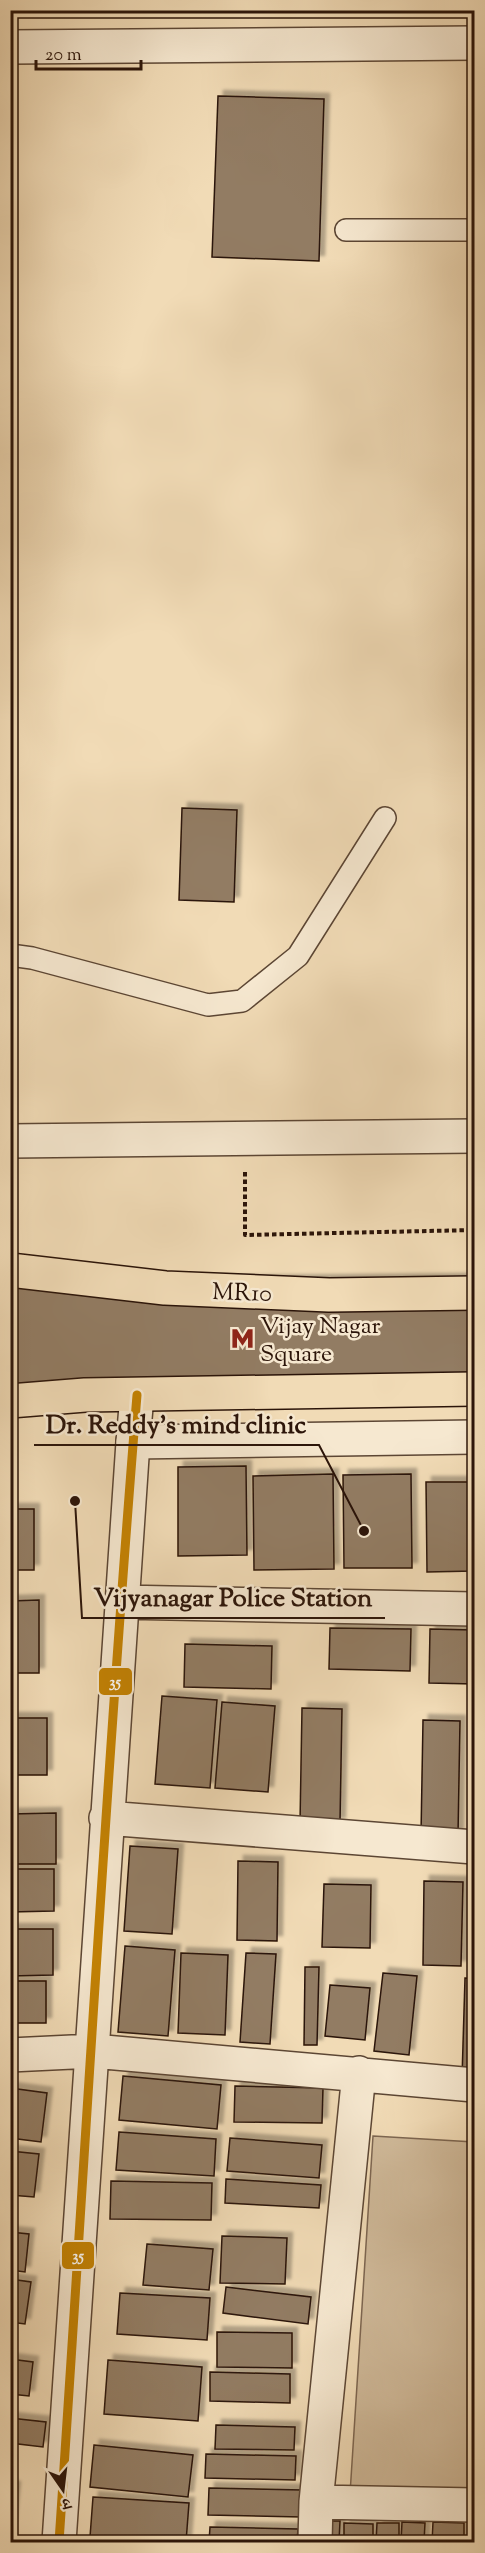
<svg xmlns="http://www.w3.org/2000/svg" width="485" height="2553" font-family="'Sorts Mill Goudy','Noto Serif Devanagari',serif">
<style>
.green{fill:#cfb999;stroke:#7d6651;stroke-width:1.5}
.building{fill:#927b63;stroke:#2b1409;stroke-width:1.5;filter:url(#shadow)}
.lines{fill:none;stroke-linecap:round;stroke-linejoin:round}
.service-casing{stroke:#5c4634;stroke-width:24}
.minor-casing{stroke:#5c4634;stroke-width:36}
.tertiary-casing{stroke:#5c4634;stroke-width:36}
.primary-casing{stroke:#2b1409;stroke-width:36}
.path{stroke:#2b1409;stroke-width:4;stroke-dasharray:4.5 3;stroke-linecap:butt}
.service{stroke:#f6e8d0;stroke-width:21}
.minor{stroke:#f6e8d0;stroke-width:33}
.tertiary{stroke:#f6e8d0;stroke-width:33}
.primary{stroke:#f1dbb6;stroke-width:33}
.bus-1-casing{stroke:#f6e8d0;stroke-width:14}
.bus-1{stroke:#c48202;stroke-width:9}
.labels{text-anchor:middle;stroke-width:5;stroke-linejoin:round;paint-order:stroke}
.street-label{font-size:24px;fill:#2b1409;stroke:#f6e8d0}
.poi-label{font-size:24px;fill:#2b1409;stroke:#f6e8d0;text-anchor:start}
.leader{fill:none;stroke:#2b1409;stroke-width:2}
.callout-dot{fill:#2b1409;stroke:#f6e8d0;stroke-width:2}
.callout-label{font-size:26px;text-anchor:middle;font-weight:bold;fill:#2b1409;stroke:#f6e8d0;stroke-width:5;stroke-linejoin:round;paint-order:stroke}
.line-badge{stroke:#f6e8d0;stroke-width:2}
.badge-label{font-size:16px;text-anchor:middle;font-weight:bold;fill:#fff}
</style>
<defs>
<filter id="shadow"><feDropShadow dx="5.5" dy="-5.5" stdDeviation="1.5" flood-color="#0004"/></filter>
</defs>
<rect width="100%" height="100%" fill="#f1dbb6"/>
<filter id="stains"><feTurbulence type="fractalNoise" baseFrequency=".00333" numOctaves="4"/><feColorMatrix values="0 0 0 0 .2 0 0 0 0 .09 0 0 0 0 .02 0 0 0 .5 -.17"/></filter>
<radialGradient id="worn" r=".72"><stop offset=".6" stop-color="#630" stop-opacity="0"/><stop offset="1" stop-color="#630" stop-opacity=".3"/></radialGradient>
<path class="green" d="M373 2136 474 2142V2492L350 2494Z"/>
<path class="building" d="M218 96 324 99 319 261 212 257Z
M182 808 237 810 234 902 179 900Z
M474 1279V1394L10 1398V1283Z
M246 1466 247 1555 178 1556V1467Z
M333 1474 334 1569 254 1570 253 1476Z
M411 1474 412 1568H344L343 1475Z
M426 1482H474V1571L427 1572Z
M10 1509H34V1570H10Z
M39 1600V1673H10V1601Z
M330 1628 411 1629 410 1671 329 1669Z
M430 1629 474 1630V1684L429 1683Z
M185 1644 272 1646 271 1689 184 1687Z
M162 1696 217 1700 210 1788 155 1784Z
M222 1702 275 1706 268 1792 215 1788Z
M302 1708 342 1709 340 1823H300Z
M10 1718H47V1775H10Z
M423 1720 460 1721 458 1835 421 1834Z
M56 1813V1864H10V1814Z
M130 1846 178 1849 172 1934 124 1931Z
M238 1861 278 1862 277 1941 237 1940Z
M10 1869H54V1911L10 1912Z
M424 1881 463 1882 461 1966 423 1965Z
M324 1884 371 1885 370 1948 322 1947Z
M10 1929H53V1975L10 1976Z
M125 1946 175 1950 168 2036 118 2032Z
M181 1953 228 1955 225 2035 178 2033Z
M246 1953 276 1954 270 2044 240 2042Z
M305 1967H319L317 2045H304Z
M383 1973 417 1976 409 2055 374 2051Z
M465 1978 474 1979V2078H462Z
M10 1981H46V2023H10Z
M330 1985 370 1988 365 2040 325 2036Z
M123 2076 221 2085 217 2129 119 2120Z
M235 2086 323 2088 322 2123 234 2122Z
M10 2088 47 2093 41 2142 10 2138Z
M119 2132 216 2139 214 2176 116 2170Z
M230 2138 322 2145 319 2178 227 2171Z
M10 2151 39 2154 34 2197 10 2195Z
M226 2179 321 2185 319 2208 225 2203Z
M111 2181 212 2183 211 2220 110 2219Z
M10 2232 29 2234 25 2272 10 2270Z
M222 2236 287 2238 285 2284 220 2283Z
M147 2244 213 2249 209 2290 143 2285Z
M10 2279 31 2282 25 2324 10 2322Z
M226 2287 311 2297 308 2324 223 2313Z
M120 2293 210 2298 207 2340 117 2334Z
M217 2332 292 2333V2368L217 2367Z
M10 2359 33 2362 29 2396 10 2394Z
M108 2360 202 2367 198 2421 104 2414Z
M210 2372 290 2374V2403L210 2401Z
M10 2418 46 2422 43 2447 10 2443Z
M216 2425 295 2427 294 2450 215 2449Z
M94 2445 193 2455 188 2497 90 2487Z
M206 2454 296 2456 295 2480 205 2478Z
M10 2486 15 2487 11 2524H10Z
M209 2488 303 2490 302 2517 208 2515Z
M93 2497 189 2503 186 2542 90 2537Z
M469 2520H474V2542H468Z
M322 2521H340L339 2542H321Z
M402 2522 425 2523 424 2542H401Z
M433 2522 464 2523V2542H432Z
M344 2523 373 2524V2542H344Z
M377 2523H399V2542H376Z
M210 2527 298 2529 297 2542H209Z"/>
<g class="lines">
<defs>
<path id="service" d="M346 230H474
M10 955 32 958 208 1005 242 1001 298 956 385 818"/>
<path id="minor" d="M10 1141 474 1136
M121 1602 474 1609
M106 1818 474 1847
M10 2055 93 2051 474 2085
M316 2502 474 2505
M59 2542C84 2176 106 1809 133 1442
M315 2542 316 2502 359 2073"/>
<path id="tertiary" d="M10 47 474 43
M137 1395 133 1442 474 1437"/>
<path id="primary" d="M10 1270 165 1288 329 1295 474 1293
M10 1401 85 1395 474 1389"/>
</defs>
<use href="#service" class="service-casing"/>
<use href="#minor" class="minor-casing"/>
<use href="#tertiary" class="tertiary-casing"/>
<use href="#primary" class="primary-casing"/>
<path class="path" d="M245 1172V1235L474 1230"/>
<use href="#service" class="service"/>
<use href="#minor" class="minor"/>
<use href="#tertiary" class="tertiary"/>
<use href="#primary" class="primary"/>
<defs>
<path id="bus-1" d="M59 2542C85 2160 106 1777 137 1395"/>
</defs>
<use href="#bus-1" class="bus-1-casing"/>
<use href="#bus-1" class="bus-1"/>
</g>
<defs>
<symbol id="metro-bare" viewBox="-9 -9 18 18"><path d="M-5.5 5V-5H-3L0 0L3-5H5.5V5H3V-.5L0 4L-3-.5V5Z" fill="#8f2418" stroke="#f6e8d0" stroke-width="2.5" paint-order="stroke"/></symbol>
</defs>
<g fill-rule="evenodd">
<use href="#metro-bare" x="226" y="1322" width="33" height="33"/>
</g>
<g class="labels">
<g class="street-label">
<text transform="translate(242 1292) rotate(2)" y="8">MR10</text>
</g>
<g class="poi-label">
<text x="260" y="1333">Vijay Nagar<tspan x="260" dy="28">Square</tspan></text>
</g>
</g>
<path class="leader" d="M364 1531L319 1445H34M75 1501L82 1618H385"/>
<g class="callout-dot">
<circle cx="364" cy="1531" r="6"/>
<circle cx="75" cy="1501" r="6"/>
</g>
<g class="callout-label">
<text x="176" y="1433">Dr. Reddy's mind clinic</text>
<text x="233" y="1606">Vijyanagar Police Station</text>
</g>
<g class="line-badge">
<rect x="98" y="1667" width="35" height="29" rx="6" fill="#c48202"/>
<rect x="61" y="2241" width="34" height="29" rx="6" fill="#c48202"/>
</g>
<g class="badge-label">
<text x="115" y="1687">35</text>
<text x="78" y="2261">35</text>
</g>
<rect width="485" height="2553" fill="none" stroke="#f1dbb6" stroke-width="36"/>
<rect x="12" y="12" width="461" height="2529" fill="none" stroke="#2b1409" stroke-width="3"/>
<rect x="18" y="18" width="449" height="2517" fill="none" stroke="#2b1409" stroke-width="1.5"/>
<g transform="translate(63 2490) rotate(166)" stroke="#f6e8d0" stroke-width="4.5" paint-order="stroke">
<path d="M0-4.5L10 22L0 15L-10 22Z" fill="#2b1409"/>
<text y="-9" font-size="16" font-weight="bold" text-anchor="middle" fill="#2b1409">उ</text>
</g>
<path d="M36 60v9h105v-9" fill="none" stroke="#2b1409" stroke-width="3"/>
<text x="45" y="60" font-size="18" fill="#2b1409" stroke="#f6e8d0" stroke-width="4.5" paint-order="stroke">20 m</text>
<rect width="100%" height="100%" filter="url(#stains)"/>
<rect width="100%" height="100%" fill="url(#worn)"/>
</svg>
